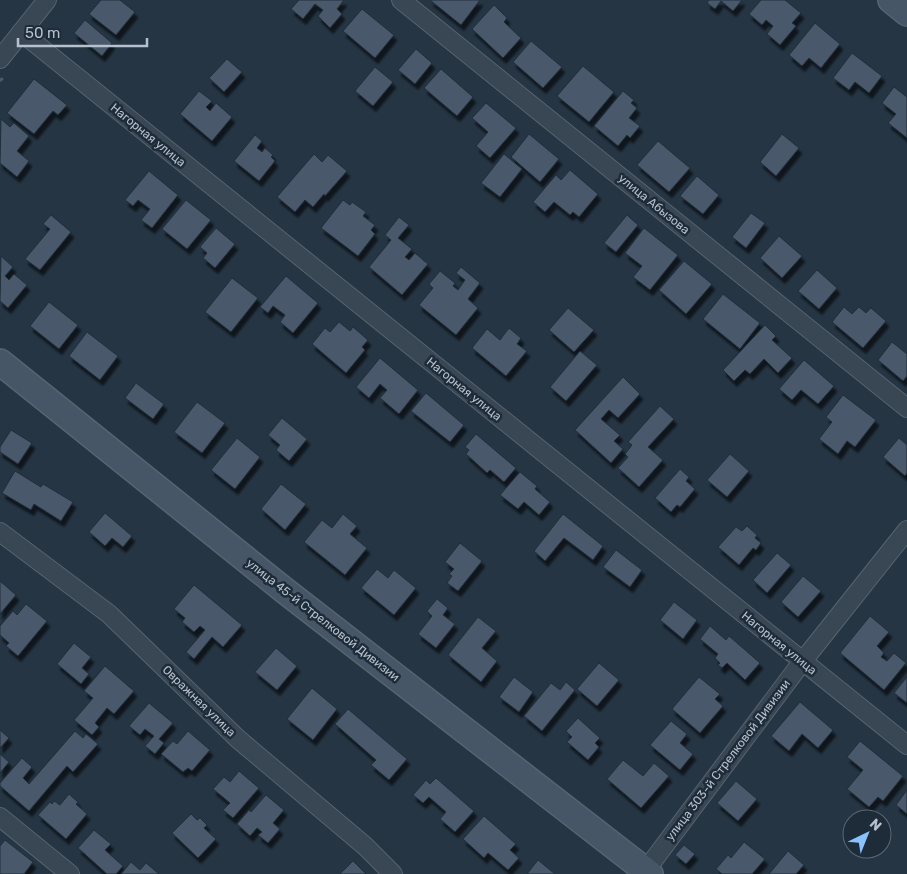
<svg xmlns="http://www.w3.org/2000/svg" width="907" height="874" font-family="Rubik,sans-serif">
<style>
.building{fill:#48596a;stroke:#202d3a;filter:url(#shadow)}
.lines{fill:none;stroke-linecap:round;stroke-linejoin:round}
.street-casing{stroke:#576470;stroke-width:20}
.secondary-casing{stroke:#576470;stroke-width:28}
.path{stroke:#456061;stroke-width:3;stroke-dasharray:4 4;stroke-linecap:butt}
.street{stroke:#394653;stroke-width:18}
.secondary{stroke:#475666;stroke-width:25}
.labels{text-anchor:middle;stroke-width:5;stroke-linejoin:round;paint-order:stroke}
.street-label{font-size:12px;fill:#b6c1cd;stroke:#1e2b38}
</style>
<defs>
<filter id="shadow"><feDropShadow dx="3" dy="5.5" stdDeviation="1" flood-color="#0009"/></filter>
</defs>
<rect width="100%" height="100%" fill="#253544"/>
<path class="building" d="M101 0H120L135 12 116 35 89 14Z
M299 0H344L337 9 342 14 330 28 318 16 323 10 315 4 303 19 291 9Z
M430 0H480L461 25Z
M709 0H742L733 11 721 1 715 9 707 3Z
M761 0H785L801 13 792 23 796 26 780 45 767 34 773 26 766 20 762 25 749 14Z
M494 5 507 18 504 22 521 38 503 58 472 29Z
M362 9 394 35 375 58 343 31Z
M85 20 112 43 102 56 74 33Z
M815 23 840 44 821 68 809 58 802 66 789 55Z
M531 41 562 67 543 88 513 62Z
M416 49 432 63 415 84 398 70Z
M852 53 882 76 869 93 855 82 849 90 833 78Z
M227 59 242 72 224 92 209 78Z
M583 66 614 92 589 122 557 96Z
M375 67 393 82 373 106 355 91Z
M441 69 473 97 457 116 424 88Z
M34 79 67 105 58 115 53 111 34 134 7 113Z
M894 87 907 97V138L888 123 896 114 882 103Z
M199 91 212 101 206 107 210 111 216 103 232 117 212 141 180 114Z
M623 91 634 100 631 103 637 108 629 118 640 126 630 138 627 135 618 146 594 126Z
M486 103 516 128 490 158 476 146 488 132 472 118Z
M1 119 10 127 14 123 29 136 17 151 29 161 17 177 0 163Z
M529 134 559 159 540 182 511 157Z
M782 134 799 148 776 176 760 162Z
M255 135 262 141 257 148 262 152 265 148 273 155 271 157 275 161 259 181 234 161Z
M658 141 690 168 669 192 637 165Z
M314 154 322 162 328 155 347 171 325 196 324 194 313 207 305 200 295 212 277 197Z
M504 154 522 169 500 197 481 183Z
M570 170 598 194 579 217 573 212 570 215 554 202 545 212 533 202 556 175 561 180Z
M149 171 178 195 152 228 141 220 150 209 138 200 133 206 125 200Z
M697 176 719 195 703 214 680 196Z
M186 200 211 220 187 249 162 229Z
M343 200 350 205 352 202 366 212 363 216 375 225 371 230 375 234 358 256 321 228Z
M751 213 765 223 746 248 732 237Z
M51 215 71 232 40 270 25 259 50 229 43 224Z
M627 215 638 225 616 252 604 243Z
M399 217 409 225 398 238 412 249 405 257 409 260 415 253 428 264 402 295 369 267 391 240 385 235Z
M216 228 235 244 215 268 203 258 207 253 200 247Z
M644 228 678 255 650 290 633 277 642 266 625 253Z
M779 236 802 256 782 278 760 258Z
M1 256 13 267 5 276 9 280 14 274 27 285 8 308 0 301Z
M684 261 712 284 686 314 659 290Z
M461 267 480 283 468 299 478 308 456 335 419 305 433 288 429 284 440 271 455 283 453 286 458 290 465 280 456 273Z
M817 270 837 288 819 309 798 291Z
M286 276 318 303 293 333 280 322 285 315 273 306 268 313 260 307Z
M232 278 258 298 231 332 205 312Z
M723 294 760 323 740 349 703 319Z
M49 302 78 325 59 349 30 326Z
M844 307 852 314 859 307 866 313 871 308 886 321 863 348 832 322Z
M568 308 594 330 574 352 549 330Z
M339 322 350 331 353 327 368 340 362 347 365 350 346 373 312 344 325 328 330 332Z
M765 325 776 336 772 340 792 358 778 373 764 359 750 374 745 370 734 381 723 370Z
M509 328 521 338 517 344 527 351 506 376 472 348 487 329 500 340Z
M87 332 118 356 100 380 69 356Z
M892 342 907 354V376L903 381 878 360Z
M580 351 597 365 566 401 550 387Z
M380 358 418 390 399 414 380 398 387 390 380 384 369 398 356 387Z
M804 360 834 386 818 404 801 390 792 400 779 389Z
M623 377 640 394 618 418 609 410 601 419 620 435 614 441 623 449 611 463 575 430Z
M136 383 164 404 153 419 125 398Z
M426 393 464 425 450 442 411 411Z
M843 395 876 420 855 447 847 441 838 454 819 439 832 422 826 417Z
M197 402 225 423 202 453 174 432Z
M660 406 674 419 648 447 663 460 639 487 618 468 628 457 625 454 632 445 628 442Z
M282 418 307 439 289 461 276 450 280 445 268 435Z
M11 430 32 443 18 464 0 452V447Z
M476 434 516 468 504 482 490 470 487 473 466 454 469 450 465 447Z
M237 438 260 457 235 489 211 470Z
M899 438 907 445V473L905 476 883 457Z
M730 454 749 471 727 497 707 480Z
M680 469 689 477 686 481 695 489 680 507 677 505 671 512 655 498Z
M15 471 41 487 43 484 73 502 61 521 34 504 31 510 2 493Z
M520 472 537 486 535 489 550 502 539 515 524 502 518 509 500 495Z
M281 484 306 504 285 530 261 509Z
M105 513 132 536 123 547 112 538 105 546 89 532Z
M343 514 357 526 350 534 367 548 345 575 304 542 322 520 332 528Z
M563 514 603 546 593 560 564 538 545 561 534 551Z
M747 526 757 535 755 538 761 543 756 550 753 548 739 565 718 547 736 527 742 531Z
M460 543 482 561 458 591 447 583 452 576 449 574 454 569 445 562Z
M616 550 642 570 630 587 603 567Z
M777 553 791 565 767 593 753 580Z
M377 569 388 578 394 570 416 588 394 615 361 588Z
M803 576 821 591 798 617 781 602Z
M0 581 16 595 0 614Z
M194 585 242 625 223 647 212 637 194 659 186 652 205 630 200 626 194 632 182 622 185 618 174 609Z
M437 599 448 608 443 615 455 624 436 648 418 634 432 616 427 611Z
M674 602 697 620 683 639 660 620Z
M26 604 47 621 18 656 6 646 9 643 0 635V626L13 611 17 615Z
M870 616 889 632 877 646 884 653 881 657 887 661 894 653 906 663 884 690 840 653Z
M478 617 496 631 482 648 497 661 481 682 448 655Z
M710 626 726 640 729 636 760 663 745 680 727 663 722 668 718 665 720 663 715 658 718 654 700 639Z
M74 643 91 657 82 668 89 674 81 684 57 664Z
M276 648 297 666 277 690 255 672Z
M599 663 619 680 597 706 577 689Z
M105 666 134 691 114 714 107 708 95 723 99 727 92 735 74 720 93 698 84 691Z
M514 677 533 692 519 712 499 697Z
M699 677 720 694 715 699 723 706 700 733 672 709Z
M907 677V703L894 693Z
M566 682 575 690 542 731 524 716 551 683 560 690Z
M312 688 337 709 313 740 287 719Z
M800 702 833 730 818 748 802 734 789 751 771 736Z
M149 703 173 723 159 739 164 743 155 754 145 746 154 736 145 729 140 735 129 726Z
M348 709 407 759 389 780 371 765 376 760 335 724Z
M578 718 600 738 595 743 599 747 588 760 567 742 572 737 566 731Z
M671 721 687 734 680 743 693 754 680 770 650 745Z
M0 730 9 738 0 748Z
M75 731 83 738 86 734 98 744 73 772 67 766 29 811 0 786V783L22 758 32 767 23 778 29 784Z
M188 731 210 750 192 771 188 768 183 772 161 754 173 741 177 744Z
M860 741 903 776 883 801 878 797 869 807 847 789 863 770 847 757Z
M0 754 9 762 0 773Z
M623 760 643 776 654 763 669 776 641 808 607 779Z
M239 771 259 788 233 818 223 810 230 803 213 789 224 777 230 782Z
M436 778 474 811 455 832 440 819 446 812 429 797 423 803 413 795 426 780 430 784Z
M736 781 757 799 738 821 717 803Z
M907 790V814L896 805Z
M69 794 78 802 76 804 87 814 66 839 38 815 50 802 52 804 54 801 60 805Z
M266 795 284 810 273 823 280 829 268 843 258 835 262 832 257 828 250 836 237 824 249 810 251 812Z
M191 814 197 820 200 818 207 825 204 828 216 839 198 858 172 833Z
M484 816 516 844 510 850 519 858 508 870 488 853 484 858 463 839Z
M94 830 111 844 105 850 123 866 116 874H107L78 848Z
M5 840 33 862 24 874H0V846Z
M744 842 765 859 752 874H722L716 869 728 855 731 858Z
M684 845 695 854 686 864 675 855Z
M788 851 804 865 796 874H769Z
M538 860 555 874H527Z
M353 861 366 874H340Z
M131 862 140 870 146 863 159 874H121Z"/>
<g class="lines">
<defs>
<path id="street" d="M401 0 907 408
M21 32 907 745
M0 59 47 0
M0 532 109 614 238 739 365 846 393 874
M0 817 70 874
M643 874 802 662 907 530"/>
<path id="secondary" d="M891 0 907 13
M0 362 284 590 650 874"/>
</defs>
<use href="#street" class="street-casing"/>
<use href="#secondary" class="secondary-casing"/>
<path class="path" d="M0 81 5 75"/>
<use href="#street" class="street"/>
<use href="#secondary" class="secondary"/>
</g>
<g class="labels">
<g class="street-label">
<text transform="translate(148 135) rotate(39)" y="4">Нагорная улица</text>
<text transform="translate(654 204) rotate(39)" y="4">улица Абызова</text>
<text transform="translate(464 389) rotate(39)" y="4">Нагорная улица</text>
<text transform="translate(323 620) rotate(38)" y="4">улица 45-й Стрелковой Дивизии</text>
<text transform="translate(779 643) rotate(39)" y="4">Нагорная улица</text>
<text transform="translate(199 701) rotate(44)" y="4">Овражная улица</text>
<text transform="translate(728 760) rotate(-53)" y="4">улица 303-й Стрелковой Дивизии</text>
</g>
</g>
<g transform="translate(867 834) rotate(43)"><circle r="24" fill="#1e2b38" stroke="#5b6774"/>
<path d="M0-4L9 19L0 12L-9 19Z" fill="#89c2ff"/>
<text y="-8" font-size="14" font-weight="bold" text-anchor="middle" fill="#b6c1cd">N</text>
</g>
<path d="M18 38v8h129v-8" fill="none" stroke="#b6c1cd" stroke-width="2.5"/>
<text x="25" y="38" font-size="15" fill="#b6c1cd" stroke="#1e2b38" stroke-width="4" paint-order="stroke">50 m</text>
</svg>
